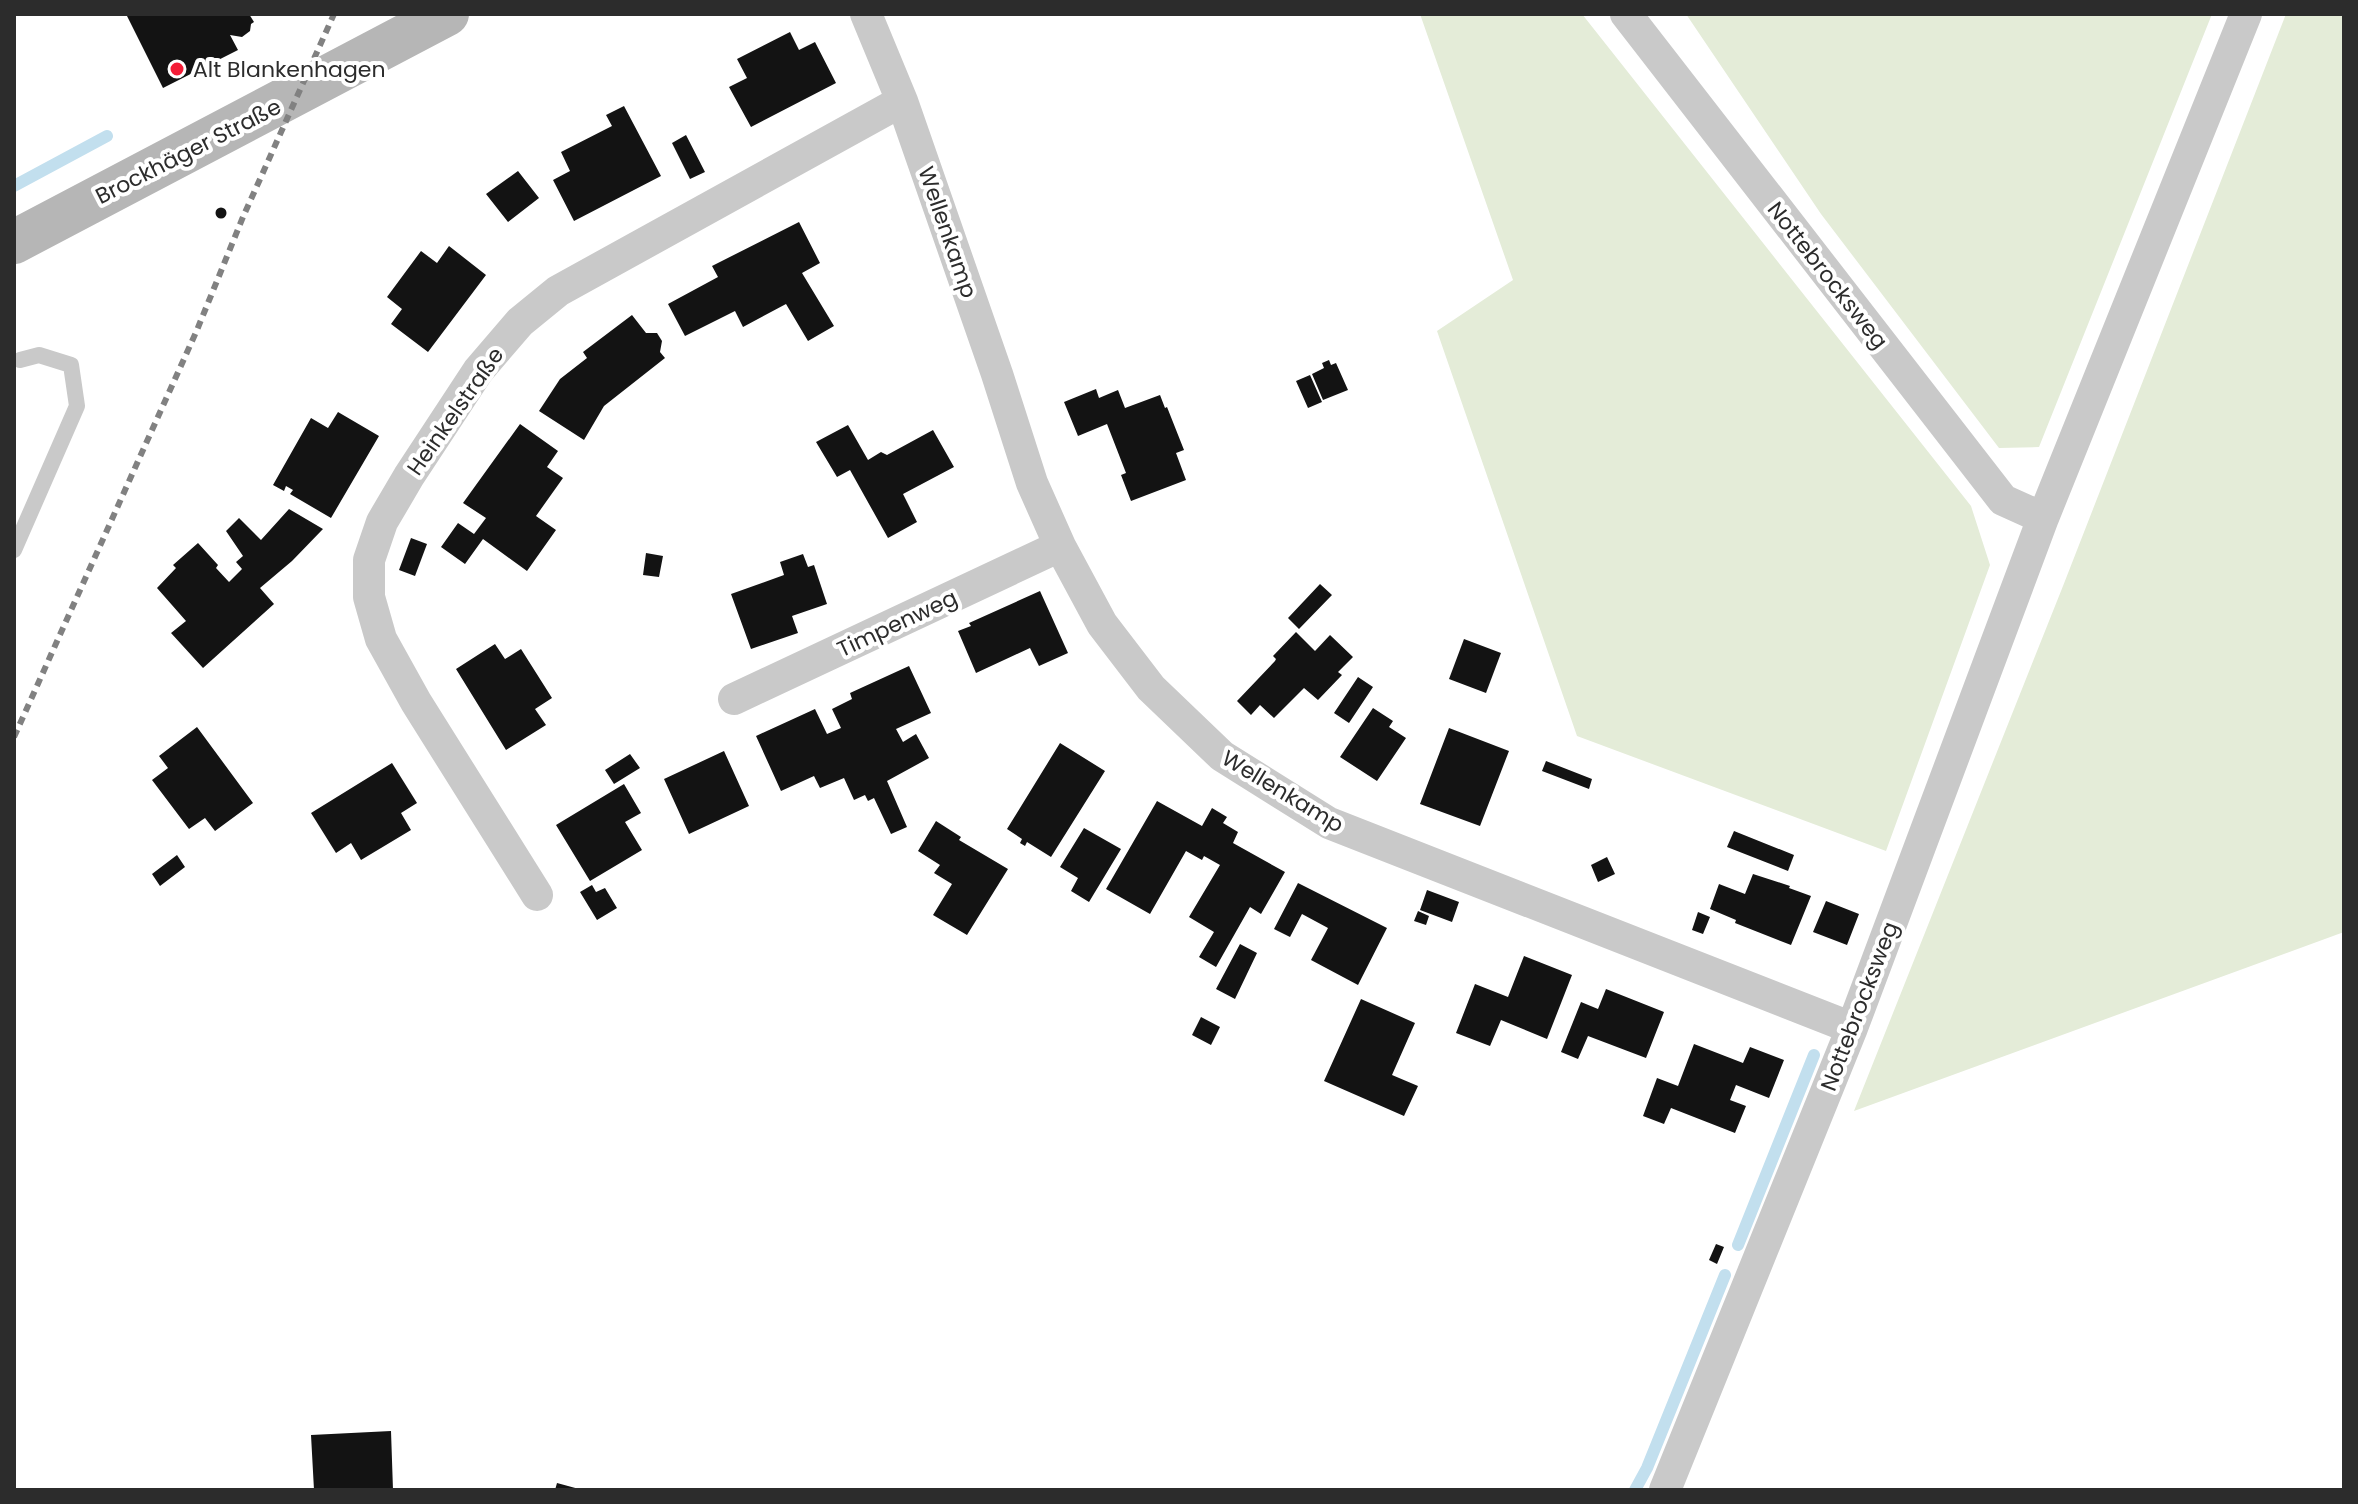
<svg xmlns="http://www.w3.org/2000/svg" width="2358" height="1504" font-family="Poppins,sans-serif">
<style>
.green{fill:#e4ecd8}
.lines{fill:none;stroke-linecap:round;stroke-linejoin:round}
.stream{stroke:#c2dfee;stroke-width:12}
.building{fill:#131313}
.service{stroke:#c9c9c9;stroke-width:16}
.minor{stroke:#c9c9c9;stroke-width:32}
.secondary{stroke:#b6b6b6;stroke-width:44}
.rail{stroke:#818181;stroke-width:6;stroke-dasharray:8 6;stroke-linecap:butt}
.poi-dot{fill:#f41d37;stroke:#fff;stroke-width:3}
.labels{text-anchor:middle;stroke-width:8;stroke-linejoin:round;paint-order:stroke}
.poi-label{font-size:22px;fill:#2c2c2c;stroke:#fff;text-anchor:start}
.street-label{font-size:22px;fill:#2c2c2c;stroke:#fff}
</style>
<rect width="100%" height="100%" fill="#fff"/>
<path class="green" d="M1420 14H1582L1971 506 1990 565 1886 851 1577 736 1437 331 1513 280Z
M1686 14H2212L2039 447 1999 448 1821 214Z
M2286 14H2344V932L1854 1111 2063 586Z"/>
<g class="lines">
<path class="stream" d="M14 186 107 136
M1738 1245 1814 1055
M1635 1490 1647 1468 1725 1275"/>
</g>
<path class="building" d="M126 14H249L254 22 251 24 250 31 242 37 230 35 238 50 163 88Z
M790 32 799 50 815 42 836 83 751 127 729 87 747 78 737 59Z
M624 106 661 176 574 221 553 180 570 171 561 152 612 126 606 115Z
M686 135 705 172 690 179 672 143Z
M518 171 539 198 508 222 486 194Z
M215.5 213a5.5 5.5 0 1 1 11 0a5.5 5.5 0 1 1-11 0Z
M799 222 820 263 802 273 834 326 808 341 786 304 743 327 735 311 685 336 668 304 718 277 712 266Z
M449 246 486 275 428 352 391 324 402 309 387 297 421 251 437 263Z
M632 315 646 333H657L662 341 660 352 665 358 604 406 584 440 539 411 560 379 587 358 583 352Z
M1329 360 1331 365 1336 363 1348 390 1323 400 1312 374 1324 368 1322 363Z
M1310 375 1322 402 1308 408 1296 381Z
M1096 389 1099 398 1118 390 1125 408 1160 395 1165 408 1167 407 1184 450 1176 453 1186 480 1131 501 1121 475 1126 473 1107 424 1078 436 1064 402Z
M338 412 379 436 331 518 290 494 293 490 286 486 284 491 273 485 311 418 328 428Z
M520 424 558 451 547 467 563 478 536 516 556 530 527 571 483 539 465 564 441 547 458 523 474 534 486 518 463 503Z
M848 425 868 460 881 452 887 455 933 430 954 467 903 494 917 522 888 538 850 470 837 477 816 442Z
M289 509 323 529 292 561 260 588 274 604 203 668 171 633 186 621 157 588 176 568 173 565 198 543 218 565 216 568 229 582 242 569 236 562 243 556 226 531 239 518 261 540Z
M411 538 427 544 415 576 399 570Z
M646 553 663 556 659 577 643 575Z
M803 554 808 567 814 565 827 604 792 616 798 633 751 649 731 594 784 575 780 562Z
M1320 584 1332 595 1299 629 1288 618Z
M1040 591 1068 653 1039 666 1030 648 976 673 958 631 971 626 969 623Z
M1296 632 1315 651 1330 635 1353 657 1338 672 1342 675 1318 700 1304 688 1274 718 1260 705 1251 715 1237 701 1275 661 1276 659 1273 656Z
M1464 639 1501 653 1486 693 1449 679Z
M495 644 505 659 521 649 552 698 535 709 546 725 506 750 456 669Z
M909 666 931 713 896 729 903 742 916 734 929 758 887 781 907 827 891 834 874 798 868 801 865 795 854 800 844 778 820 788 814 776 781 791 756 736 815 709 827 734 841 728 832 709 852 699 850 693Z
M1358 677 1373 687 1349 723 1334 713Z
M1373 708 1393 721 1389 727 1406 738 1377 781 1340 757Z
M197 727 253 803 215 831 205 818 189 829 152 780 168 768 159 756Z
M1449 728 1509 751 1480 826 1420 804Z
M1060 743 1105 771 1051 857 1027 842 1025 846 1020 843 1022 839 1007 829Z
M724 751 749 806 689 834 664 779Z
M630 754 640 768 614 784 605 770Z
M1546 761 1592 779 1589 789 1542 771Z
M392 763 417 803 401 813 411 830 361 860 351 843 336 853 311 813Z
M624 784 641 813 625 822 642 850 590 881 556 825Z
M1157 801 1202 826 1212 808 1227 817 1223 823 1238 832 1233 843 1285 872 1261 914 1250 907 1216 967 1199 957 1214 932 1189 917 1220 865 1204 856 1202 860 1186 851 1150 914 1106 889Z
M936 821 961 837 959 840 1008 869 967 935 933 915 952 884 934 873 940 865 918 851Z
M1084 828 1121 849 1089 902 1071 891 1078 878 1060 867Z
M1734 831 1794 855 1788 871 1727 847Z
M177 855 185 867 160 886 152 874Z
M1607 857 1615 874 1598 882 1591 865Z
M1753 874 1790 886 1789 888 1811 896 1791 945 1735 923 1736 920 1710 909 1719 884 1745 894Z
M1298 883 1387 928 1358 985 1311 960 1328 928 1302 914 1290 937 1274 929Z
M592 885 596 892 605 888 617 908 597 920 580 892Z
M1427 890 1459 902 1452 922 1420 910Z
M1826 901 1859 914 1847 945 1813 932Z
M1418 911 1429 916 1426 925 1414 921Z
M1698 912 1710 917 1703 934 1692 930Z
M1240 944 1257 953 1235 999 1216 989Z
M1524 956 1572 975 1547 1039 1501 1020 1490 1046 1456 1033 1475 984 1508 997Z
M1606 989 1664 1012 1646 1058 1588 1036 1578 1059 1561 1052 1581 1002 1598 1009Z
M1361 999 1415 1023 1392 1075 1418 1086 1404 1116 1324 1081Z
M1201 1017 1220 1027 1211 1045 1192 1035Z
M1694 1044 1743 1063 1750 1047 1784 1060 1769 1098 1736 1085 1730 1100 1746 1106 1735 1133 1671 1108 1664 1124 1643 1116 1657 1078 1678 1086Z
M1716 1244 1724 1247 1717 1264 1709 1260Z
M391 1431 393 1490H314L311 1435Z
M557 1483 579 1489V1490H555Z"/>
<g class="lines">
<path class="service" d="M14 550 77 406 71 365 39 355 20 360"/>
<path class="minor" d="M866 14 902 101 997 374 1032 483 1060 546 1102 624 1151 688 1222 756 1329 823 1852 1028
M1626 14 2003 500 2043 518
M734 699 1060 546
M537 895 416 702 381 639 369 597V560L382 522 409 476 478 371 520 322 558 291 902 101
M1665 1490 1852 1028 2043 518 2246 14"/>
<path class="secondary" d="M14 242 447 14"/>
<path class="rail" d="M14 737 197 330 243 217 334 14"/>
</g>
<circle class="poi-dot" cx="177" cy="69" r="8"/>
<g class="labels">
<g class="poi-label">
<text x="193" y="77">Alt Blankenhagen</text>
</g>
<g class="street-label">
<text transform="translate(188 151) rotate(-27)" y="8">Brockhäger Straße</text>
<text transform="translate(948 232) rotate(71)" y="8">Wellenkamp</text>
<text transform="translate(1828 275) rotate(52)" y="8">Nottebrocksweg</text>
<text transform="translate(455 411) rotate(-55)" y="8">Heinkelstraße</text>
<text transform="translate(897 623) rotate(-25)" y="8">Timpenweg</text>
<text transform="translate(1283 791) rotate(31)" y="8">Wellenkamp</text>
<text transform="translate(1859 1006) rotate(-69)" y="8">Nottebrocksweg</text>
</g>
</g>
<rect width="2358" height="1504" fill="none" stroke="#2c2c2c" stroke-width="32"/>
</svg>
